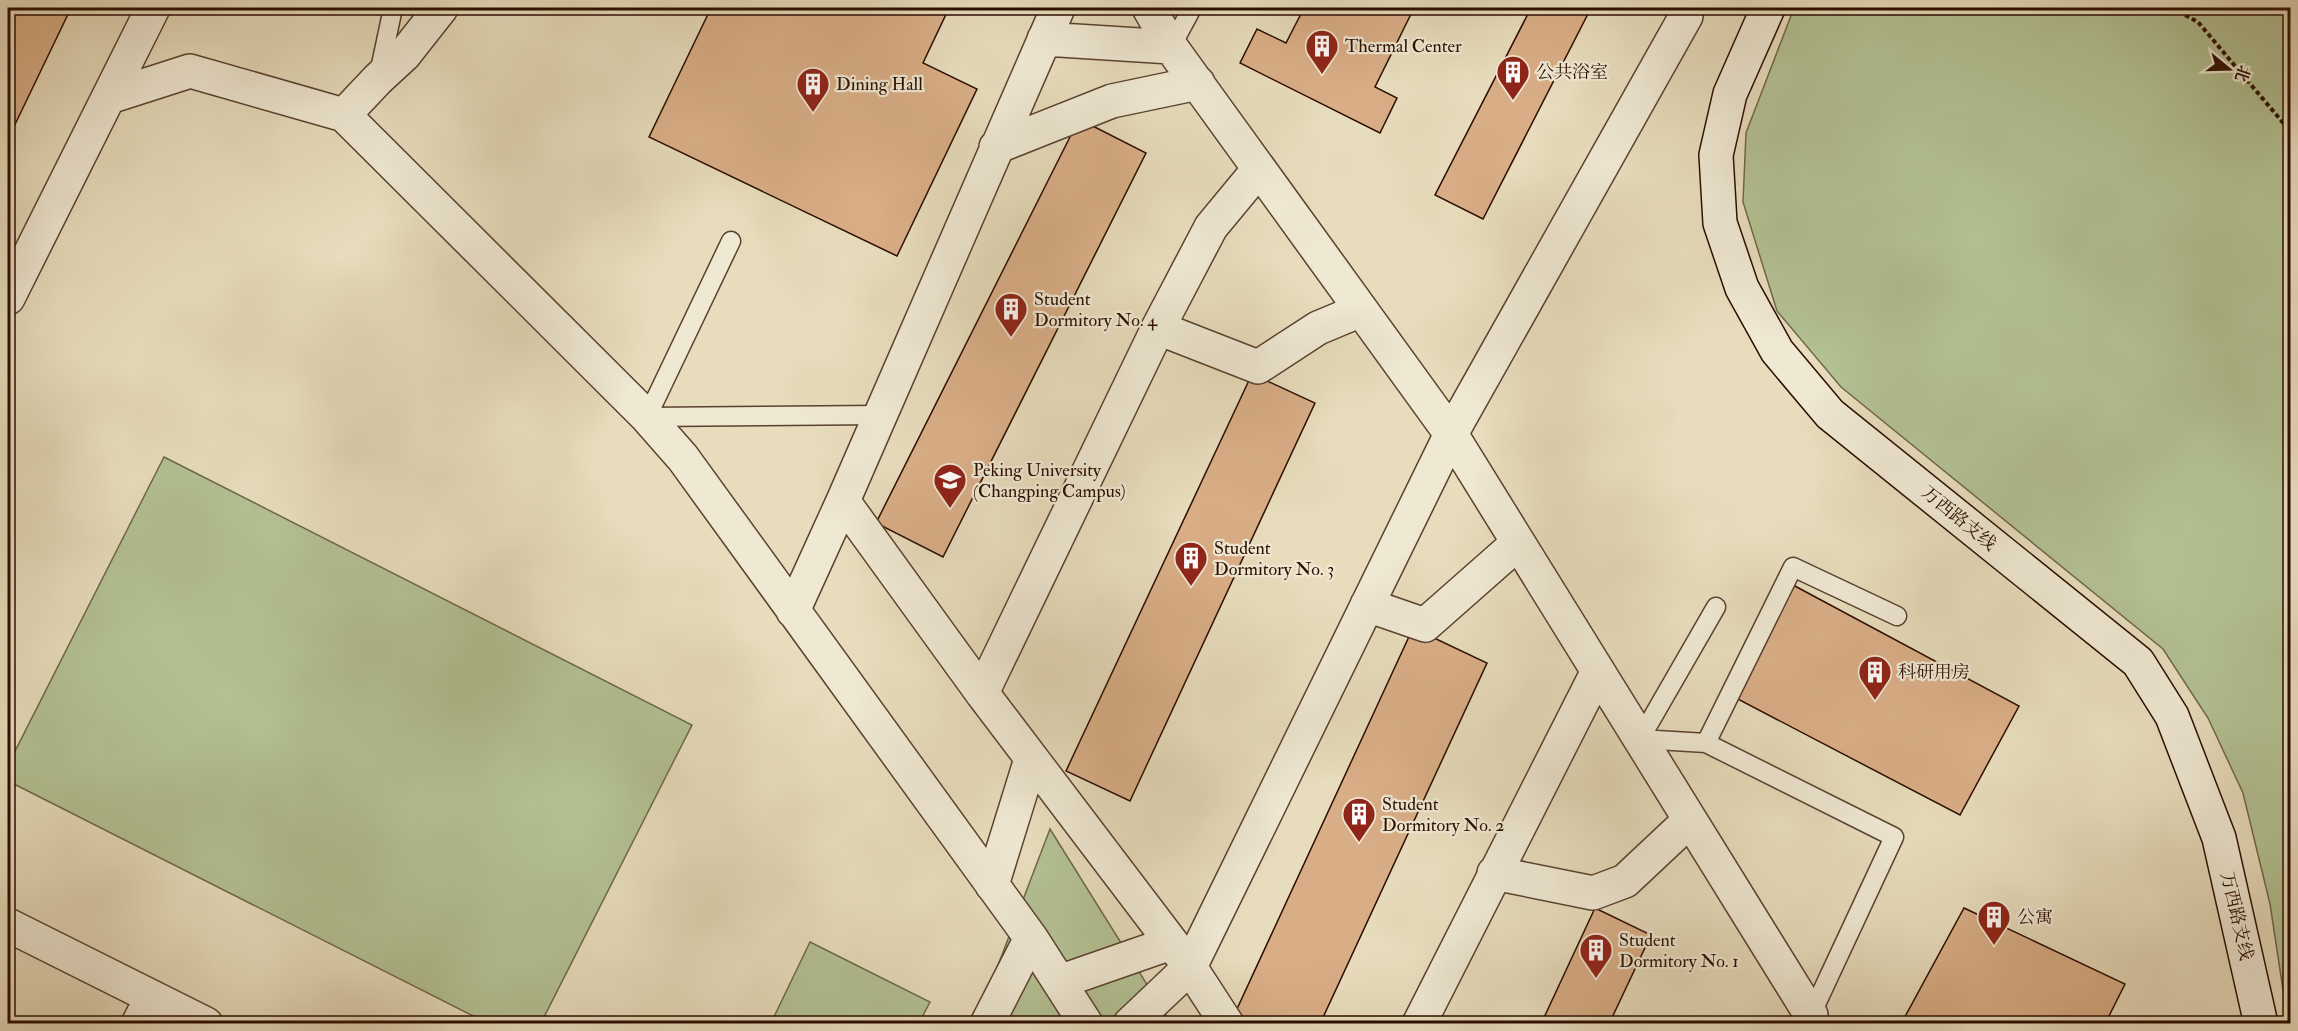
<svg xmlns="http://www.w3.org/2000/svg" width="2298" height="1031" font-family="'IM FELL Double Pica','Noto Serif SC',serif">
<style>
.green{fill:#b3c193;stroke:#6f674a;stroke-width:1.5}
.building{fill:#d9ae87;stroke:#2b0d00;stroke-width:1.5}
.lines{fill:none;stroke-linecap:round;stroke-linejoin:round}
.lane-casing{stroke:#5a412f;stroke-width:21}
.street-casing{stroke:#5a412f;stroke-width:36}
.secondary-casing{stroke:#2b0d00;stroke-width:36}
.path{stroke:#2b0d00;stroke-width:4;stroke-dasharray:4.5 3;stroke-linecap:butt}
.lane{stroke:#efe8d3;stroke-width:18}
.street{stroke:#efe8d3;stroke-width:33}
.secondary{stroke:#efe8d3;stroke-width:33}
.labels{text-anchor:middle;stroke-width:4.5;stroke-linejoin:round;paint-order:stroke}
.poi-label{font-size:18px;fill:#2b0d00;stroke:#efe8d3;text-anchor:start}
.street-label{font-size:18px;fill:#2b0d00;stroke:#efe8d3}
</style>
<rect width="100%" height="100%" fill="#e7dcbc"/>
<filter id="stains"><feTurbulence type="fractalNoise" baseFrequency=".00333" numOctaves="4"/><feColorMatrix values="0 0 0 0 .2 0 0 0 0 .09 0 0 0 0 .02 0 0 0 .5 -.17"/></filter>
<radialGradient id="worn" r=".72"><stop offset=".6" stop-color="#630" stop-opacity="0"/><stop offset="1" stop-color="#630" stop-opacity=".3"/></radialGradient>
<path class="green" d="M1794 8H2290V1023H2288L2270 904 2243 793 2208 718 2163 649 1841 387 1777 311 1743 202 1746 133Z
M164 457 692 725 541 1023H487L8 781V765Z
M1050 829 1171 1023H976Z
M810 942 930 1002 919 1023H771Z"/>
<path class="building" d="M8 8H71L8 139Z
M711 8H949L923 63 977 89 897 256 649 137Z
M1304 8H1414L1375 87 1397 98 1380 133 1240 63 1257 29 1286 43Z
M1531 8H1591L1483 219 1435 195Z
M1079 119 1146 153 943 557 876 523Z
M1252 374 1315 403 1130 801 1066 771Z
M1793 585 2019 706 1960 815 1732 696Z
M1413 628 1487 663 1320 1024H1230Z
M1595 908 1651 935 1609 1024H1541Z
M1964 908 2125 984 2105 1024H1901Z"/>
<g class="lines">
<defs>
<path id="lane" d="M1171 47 1192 8
M379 74 393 8
M731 241 647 417 880 415
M1716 607 1640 739 1706 743 1894 837 1811 1015
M1706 743 1793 567 1897 616"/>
<path id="street" d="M1149 8 1171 47 1451 434 1811 1015 1807 1024
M1044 39 1171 47
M109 97 190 71 344 115 378 79 404 55 441 8
M344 115 647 417 683 458 1031 938 1086 1024
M996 147 1112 101 1198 83
M8 298 153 8
M1158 328 1258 367 1318 328 1361 310
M843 501 1058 8
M1367 605 1425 625 1518 543
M793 611 843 501 982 693 1190 967 1227 1024
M982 693 1158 328 1211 227 1259 169
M1494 873 1593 893 1625 881 1690 820
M992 885 1031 759
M8 925 206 1024
M1059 982 1171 943
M138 1024 152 997
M987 1024 1031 938
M1130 1024 1190 967 1451 434 1686 16
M1419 1024 1598 671"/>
<path id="secondary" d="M1768 8 1730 94 1716 155 1720 223 1742 288 1777 351 1830 414 2138 662 2172 716 2219 838 2261 1024"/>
</defs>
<use href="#lane" class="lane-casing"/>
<use href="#street" class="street-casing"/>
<use href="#secondary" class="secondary-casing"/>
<path class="path" d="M2172 8 2198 22 2290 131"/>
<use href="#lane" class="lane"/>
<use href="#street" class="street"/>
<use href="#secondary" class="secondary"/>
</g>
<defs>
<symbol id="building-pin" viewBox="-11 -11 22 30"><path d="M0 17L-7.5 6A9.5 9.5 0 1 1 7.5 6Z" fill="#8f2418" stroke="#efe8d3"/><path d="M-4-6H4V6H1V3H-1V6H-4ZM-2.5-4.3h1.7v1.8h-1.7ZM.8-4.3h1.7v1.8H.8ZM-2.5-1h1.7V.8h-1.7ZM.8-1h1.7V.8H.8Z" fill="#fff"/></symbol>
<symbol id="university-pin" viewBox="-11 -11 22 30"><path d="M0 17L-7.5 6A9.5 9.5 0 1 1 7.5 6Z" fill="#8f2418" stroke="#efe8d3"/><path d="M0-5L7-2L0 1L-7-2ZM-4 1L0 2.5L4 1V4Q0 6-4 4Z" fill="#fff"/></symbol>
</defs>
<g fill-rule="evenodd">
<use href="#building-pin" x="1303" y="27" width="38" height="52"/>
<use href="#building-pin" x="1494" y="53" width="38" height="52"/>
<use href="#building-pin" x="794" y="65" width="38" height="52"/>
<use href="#building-pin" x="992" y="290" width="38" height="52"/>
<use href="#university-pin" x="931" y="461" width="38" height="52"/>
<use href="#building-pin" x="1172" y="539" width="38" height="52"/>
<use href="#building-pin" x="1856" y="653" width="38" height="52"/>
<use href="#building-pin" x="1340" y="795" width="38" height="52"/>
<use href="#building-pin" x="1975" y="898" width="38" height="52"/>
<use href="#building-pin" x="1577" y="931" width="38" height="52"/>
</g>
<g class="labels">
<g class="poi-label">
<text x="1345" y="52">Thermal Center</text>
<text x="1536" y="78">公共浴室</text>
<text x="836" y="90">Dining Hall</text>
<text x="1034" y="305">Student<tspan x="1034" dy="21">Dormitory No. 4</tspan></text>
<text x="973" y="476">Peking University<tspan x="973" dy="21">(Changping Campus)</tspan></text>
<text x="1214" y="554">Student<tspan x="1214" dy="21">Dormitory No. 3</tspan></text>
<text x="1898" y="678">科研用房</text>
<text x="1382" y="810">Student<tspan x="1382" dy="21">Dormitory No. 2</tspan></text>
<text x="2017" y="923">公寓</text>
<text x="1619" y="946">Student<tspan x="1619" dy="21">Dormitory No. 1</tspan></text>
</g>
<g class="street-label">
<text transform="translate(1959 518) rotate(39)" y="6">万西路支线</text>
<text transform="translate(2237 916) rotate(77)" y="6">万西路支线</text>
</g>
</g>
<rect width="2298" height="1031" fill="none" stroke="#e7dcbc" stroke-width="30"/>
<rect x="9" y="9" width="2280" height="1013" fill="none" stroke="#2b0d00" stroke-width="3"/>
<rect x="15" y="15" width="2268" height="1001" fill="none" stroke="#2b0d00" stroke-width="1.5"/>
<g transform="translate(2229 69) rotate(109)" stroke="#efe8d3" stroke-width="4.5" paint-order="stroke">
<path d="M0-4.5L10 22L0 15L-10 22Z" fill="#2b0d00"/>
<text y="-9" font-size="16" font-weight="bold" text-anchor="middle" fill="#2b0d00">北</text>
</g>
<rect width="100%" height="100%" filter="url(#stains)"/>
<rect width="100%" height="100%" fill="url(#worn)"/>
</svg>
